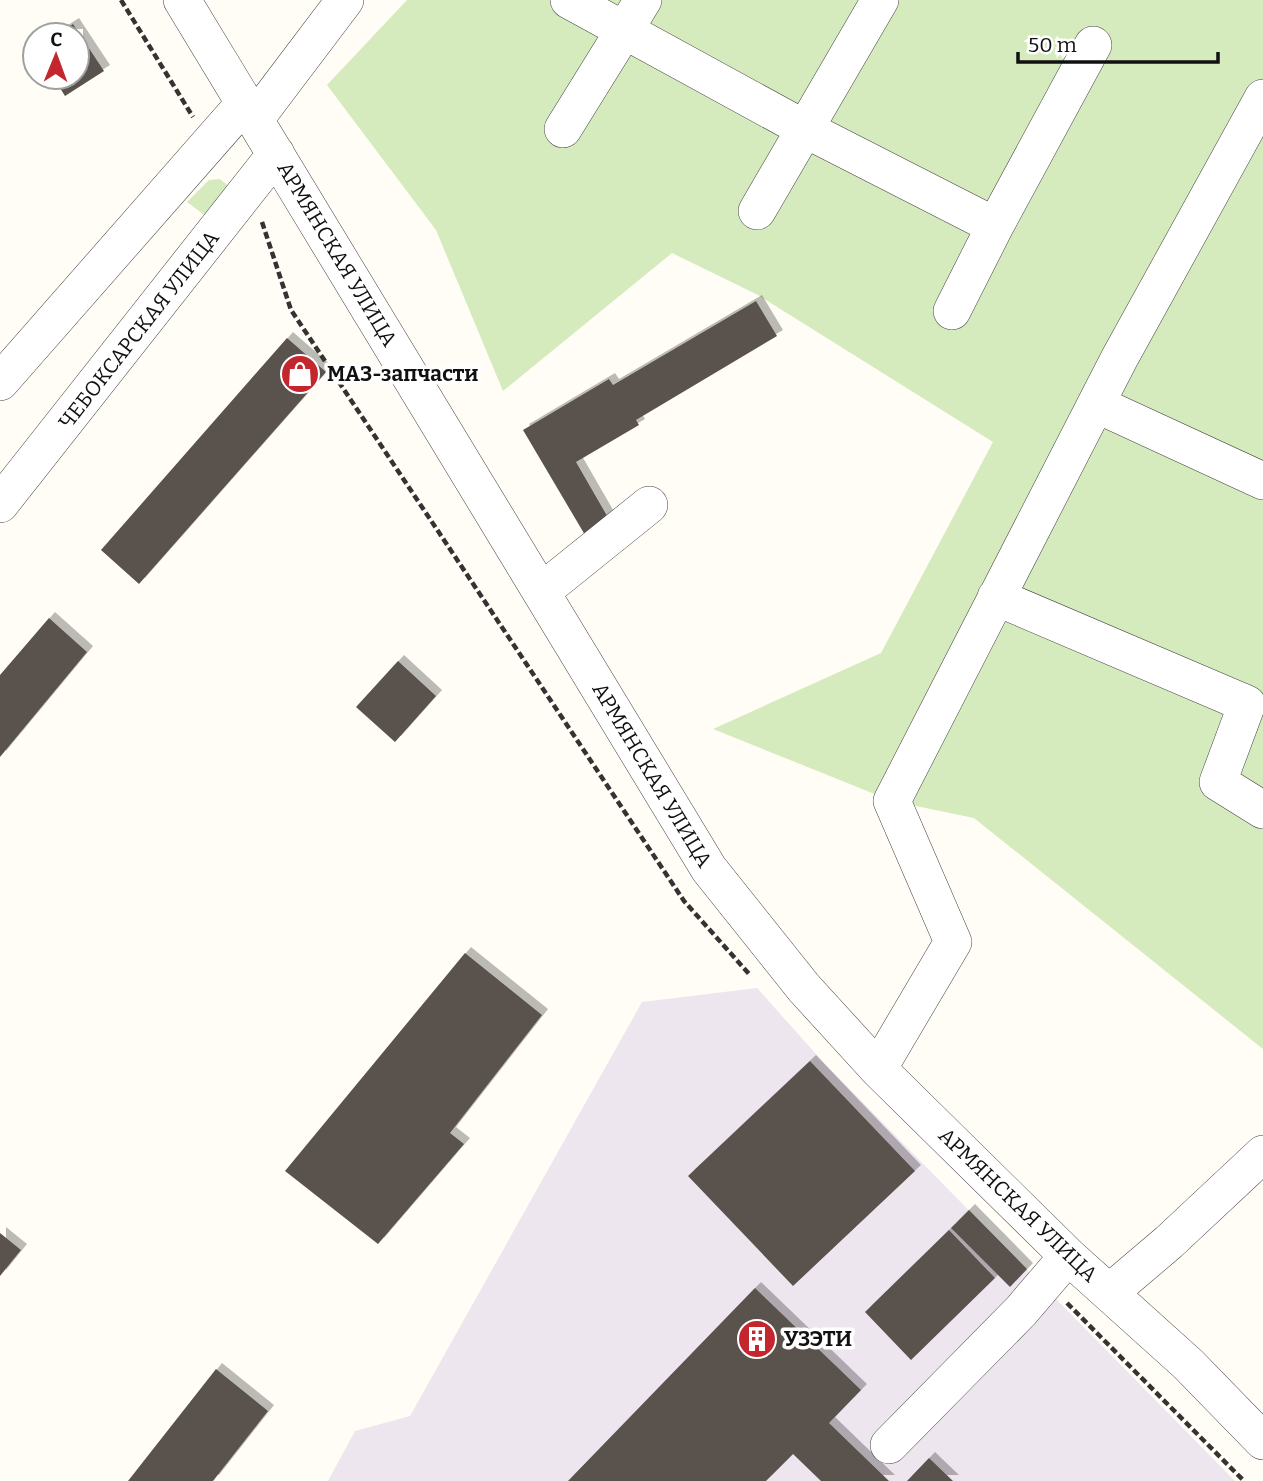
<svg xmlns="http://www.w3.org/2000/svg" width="1263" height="1481" font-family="Bitter,serif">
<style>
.industrial{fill:#eee6ef}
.green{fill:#d5ebbd}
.building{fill:#5a524d;filter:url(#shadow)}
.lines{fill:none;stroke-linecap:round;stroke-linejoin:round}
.minor-casing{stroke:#444;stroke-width:38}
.path{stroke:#333;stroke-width:4.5;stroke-dasharray:7 3.5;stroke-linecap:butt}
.minor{stroke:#fff;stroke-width:37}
.labels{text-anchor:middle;stroke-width:7;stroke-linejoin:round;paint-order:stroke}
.street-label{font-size:21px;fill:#111;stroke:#fff}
.poi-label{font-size:21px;font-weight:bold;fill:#111;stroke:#fff;text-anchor:start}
</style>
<defs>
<filter id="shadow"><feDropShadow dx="6" dy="-6" stdDeviation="0" flood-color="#0004"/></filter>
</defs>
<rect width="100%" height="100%" fill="#fffdf5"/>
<path class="industrial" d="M757 988 825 1064 1235 1481H328L355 1431 410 1416 642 1002Z"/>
<path class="green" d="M407 0H1263V1049L974 818 892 801 713 729 881 653 993 442 758 295 672 253 503 391 436 230 327 85Z
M220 179 231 188 211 220 187 202 209 180Z"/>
<path class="building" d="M73 24 104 71 65 96 53 77H77V35H56Z
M756 301 777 336 636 420 639 425 576 462 610 521 585 535 523 430 609 379 613 385Z
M287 338 326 372 139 584 101 550Z
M49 618 87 652 0 757V675Z
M398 661 436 696 395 742 356 707Z
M465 953 542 1015 450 1133 464 1144 378 1244 285 1171Z
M810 1061 915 1171 793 1286 688 1176Z
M969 1210 1027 1269 1010 1287 951 1228Z
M949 1230 995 1278 911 1360 865 1312Z
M0 1233 21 1250 0 1276Z
M755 1288 861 1390 829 1423 889 1481H821L793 1454 766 1481H568Z
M216 1369 268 1411 213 1481H128Z
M929 1458 953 1481H907Z"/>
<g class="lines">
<defs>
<path id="minor" d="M182 0 709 869 804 988 878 1069 1068 1256 1188 1364 1263 1441
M569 0 805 129 995 226 1093 45
M255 119 345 0
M563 129 643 0
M757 211 880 0
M952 311 995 226
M0 382 244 104
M1096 404 1263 481
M0 504 276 154
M541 592 649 505
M996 597 1247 704 1218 782 1263 810
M878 1069 953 942 892 801 1119 359 1263 98
M1109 1293 1169 1242 1263 1154
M889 1445 1021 1311 1068 1256"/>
</defs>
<use href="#minor" class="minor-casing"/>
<path class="path" d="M121 0 193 117
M262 222 291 310 684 901 750 975
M1067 1303 1244 1481"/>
<use href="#minor" class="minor"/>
</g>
<defs>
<symbol id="shop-disc" viewBox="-11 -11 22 22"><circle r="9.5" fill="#c4262e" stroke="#fff"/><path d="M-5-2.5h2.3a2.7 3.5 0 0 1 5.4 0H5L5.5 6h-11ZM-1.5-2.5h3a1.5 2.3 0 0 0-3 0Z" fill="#fff"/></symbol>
<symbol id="building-disc" viewBox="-11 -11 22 22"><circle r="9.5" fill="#c4262e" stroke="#fff"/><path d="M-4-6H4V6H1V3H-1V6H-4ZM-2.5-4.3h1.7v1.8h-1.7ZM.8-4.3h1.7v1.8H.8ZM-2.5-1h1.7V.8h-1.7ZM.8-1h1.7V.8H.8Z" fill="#fff"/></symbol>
</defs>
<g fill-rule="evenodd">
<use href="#shop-disc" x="278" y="352" width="44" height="44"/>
<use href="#building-disc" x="735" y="1317" width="44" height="44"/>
</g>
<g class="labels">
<g class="street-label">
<text transform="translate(337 254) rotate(59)" y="7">АРМЯНСКАЯ УЛИЦА</text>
<text transform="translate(139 330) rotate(-52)" y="7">ЧЕБОКСАРСКАЯ УЛИЦА</text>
<text transform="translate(652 775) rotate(59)" y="7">АРМЯНСКАЯ УЛИЦА</text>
<text transform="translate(1018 1205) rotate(44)" y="7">АРМЯНСКАЯ УЛИЦА</text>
</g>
<g class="poi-label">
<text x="327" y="381">МАЗ-запчасти</text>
<text x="784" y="1346">УЗЭТИ</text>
</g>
</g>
<g transform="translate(56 56) rotate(1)"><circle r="33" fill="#ffffff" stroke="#a0a0a0" stroke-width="2"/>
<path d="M0-5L12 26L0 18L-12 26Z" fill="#c4262e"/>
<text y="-10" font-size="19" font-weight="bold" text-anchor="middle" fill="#111111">С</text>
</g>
<path d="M1018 52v10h200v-10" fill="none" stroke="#111111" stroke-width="3.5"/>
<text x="1028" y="52" font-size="21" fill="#111111" stroke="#ffffff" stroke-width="5" paint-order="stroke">50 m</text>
</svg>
